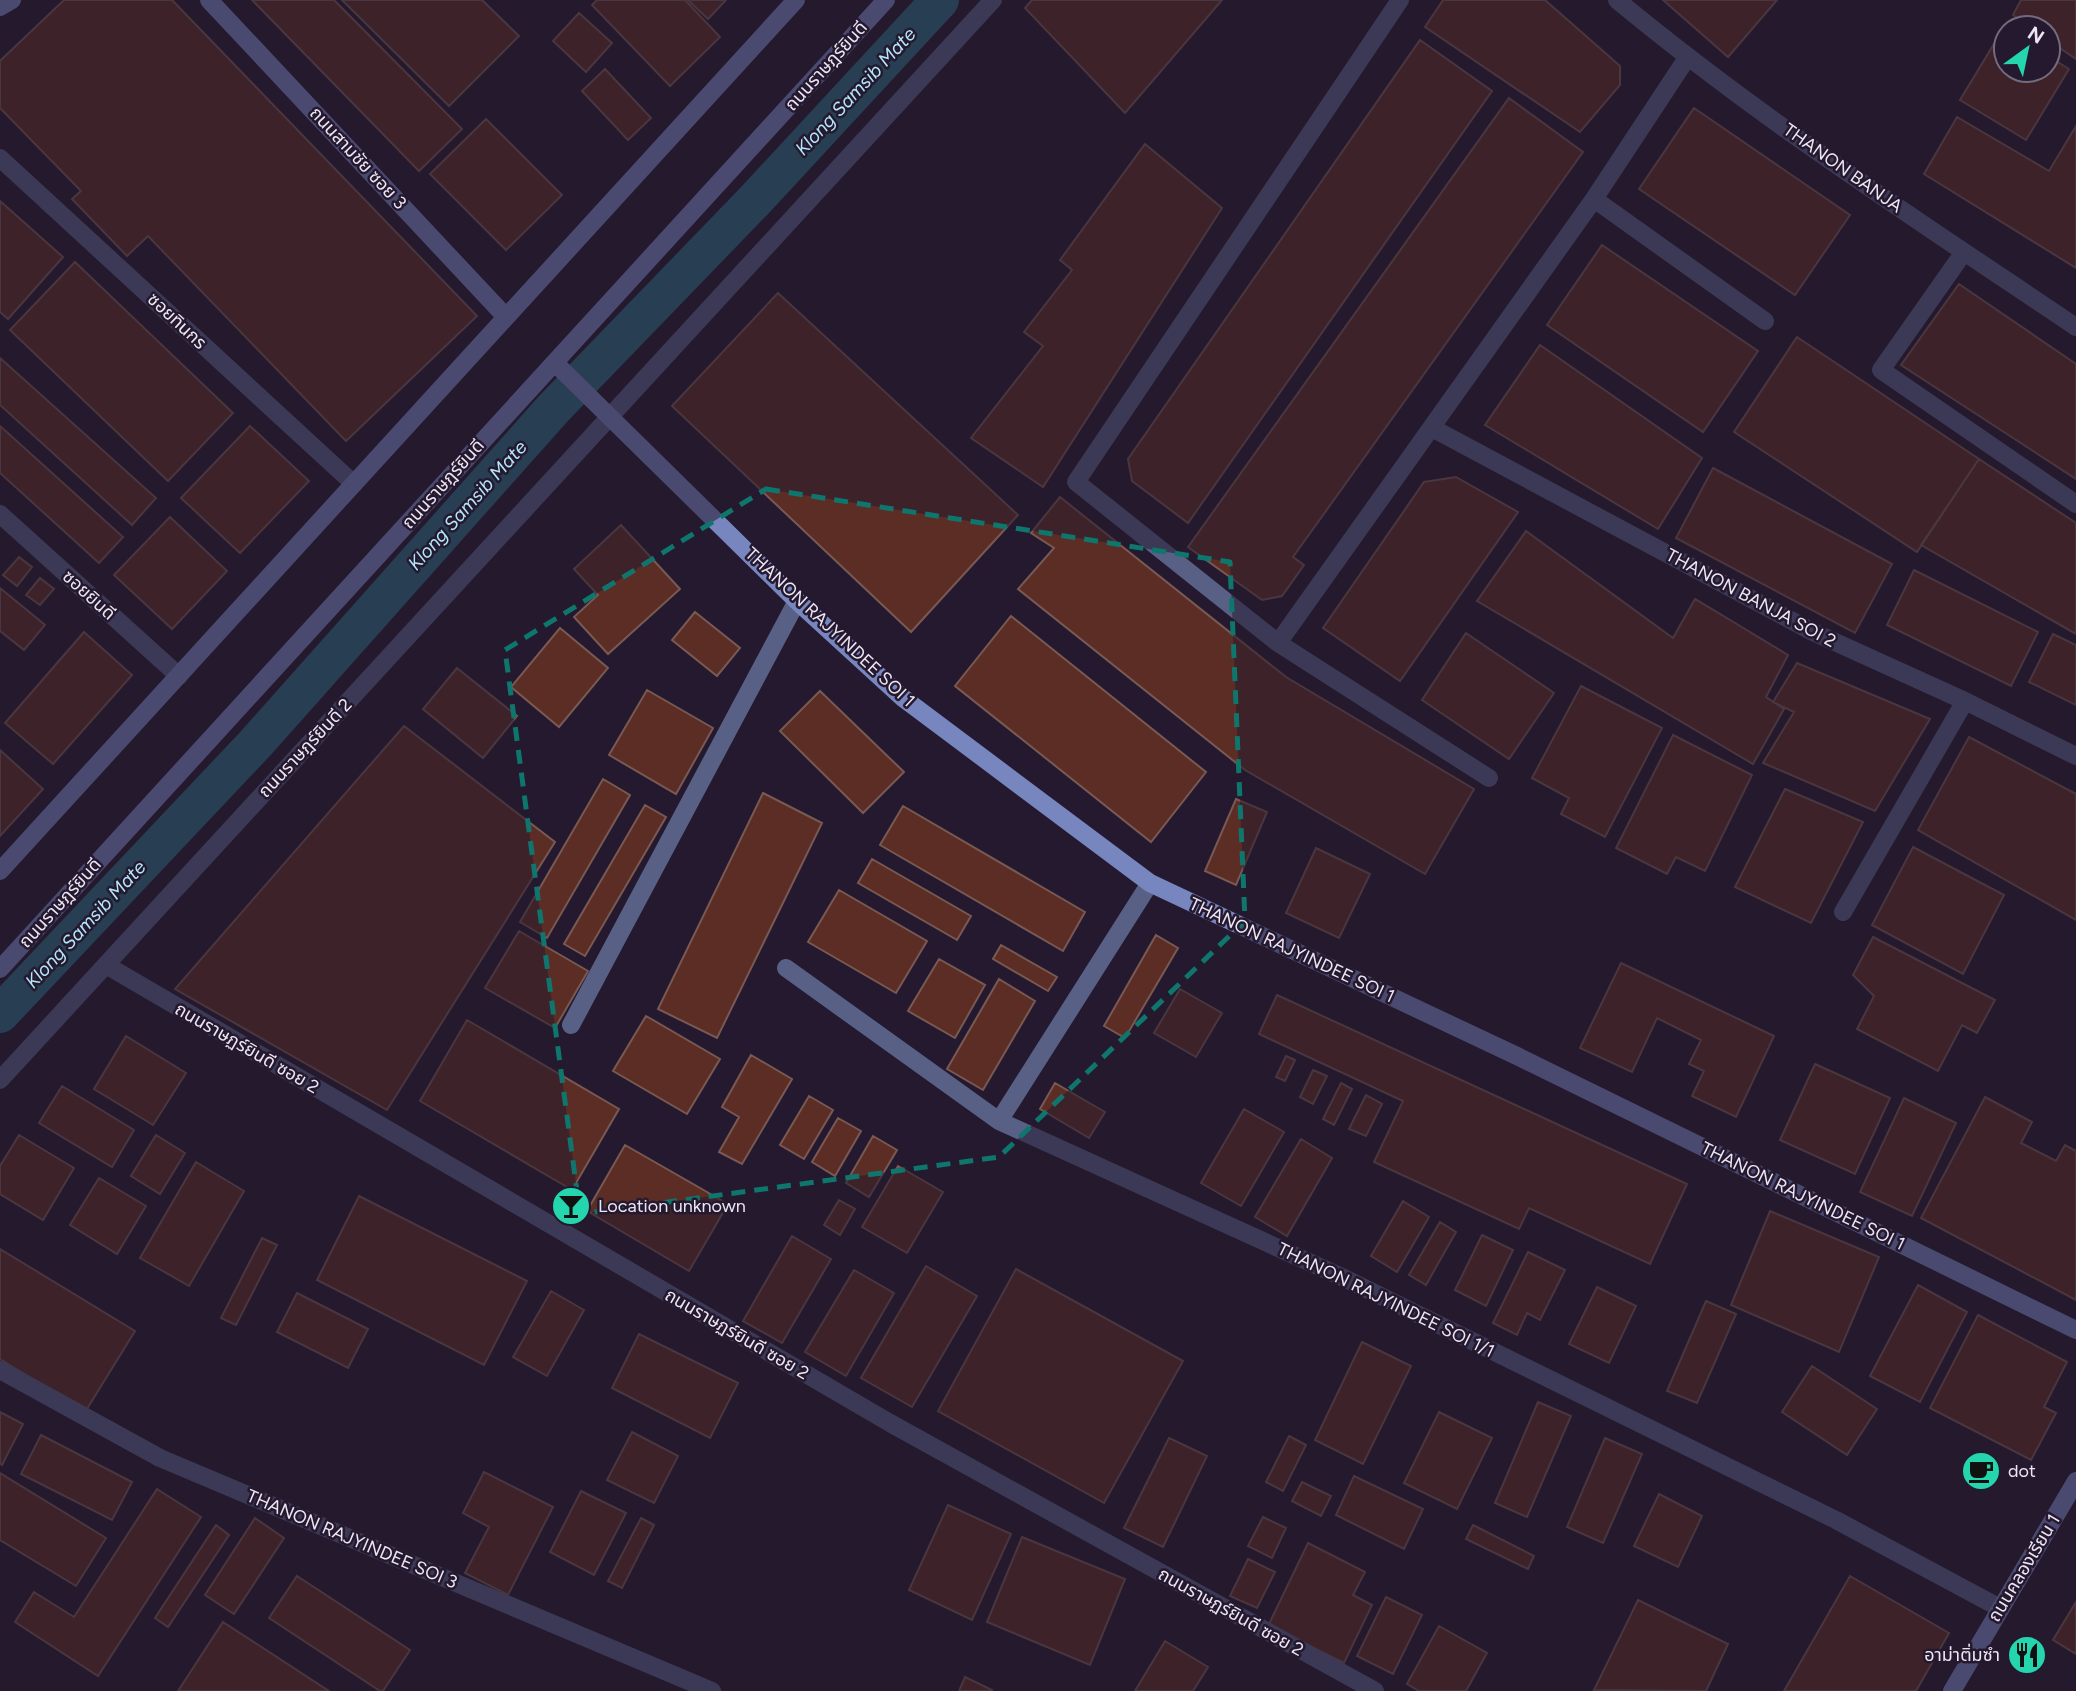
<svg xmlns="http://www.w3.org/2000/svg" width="2076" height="1691" font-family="Figtree,'Noto Sans Thai',sans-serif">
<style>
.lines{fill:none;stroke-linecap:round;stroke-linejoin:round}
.canal{stroke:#2e6b81;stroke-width:38}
.building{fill:#5c2d25;stroke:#785953;stroke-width:2}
.street{stroke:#586185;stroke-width:18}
.secondary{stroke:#7886c0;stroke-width:18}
.marked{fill:none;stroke:#0f766e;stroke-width:5;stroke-dasharray:14 9;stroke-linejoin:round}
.labels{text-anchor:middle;stroke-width:5;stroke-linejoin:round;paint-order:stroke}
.street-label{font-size:18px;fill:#ece5f3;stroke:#24192e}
.poi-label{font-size:18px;fill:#ece5f3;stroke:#24192e;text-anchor:start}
.water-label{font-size:19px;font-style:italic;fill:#b2e6fb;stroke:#24192e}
</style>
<rect width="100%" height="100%" fill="#24192e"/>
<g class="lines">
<path class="canal" d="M0 1014 255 744 553 409 756 199 940 0"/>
</g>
<path class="building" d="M64 0H172L477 316 346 441 148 236 127 256 72 199 81 191 0 108V61Z
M252 0H334L462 129 419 171Z
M342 0H482L519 36 449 106Z
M597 0H685L720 37 670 86 592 5Z
M688 0H726L708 19Z
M1032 0H1222L1125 113 1025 8Z
M1443 0H1545L1620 66V85L1580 132 1425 27Z
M1663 0H1777L1728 57Z
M2021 0H2076V59L2048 40V28H2031L2013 15Z
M579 13 612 43 586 72 553 41Z
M2003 29 2006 31V70H2048V56L2069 69 2026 140 1960 100Z
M1420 40 1492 91 1188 523 1132 481 1128 459Z
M605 69 651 118 628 140 582 91Z
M1509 98 1583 152 1293 557 1304 565 1282 596 1262 600 1188 547Z
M1694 108 1850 215 1795 295 1639 189Z
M1957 117 2049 171 2076 126V268L1924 174Z
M486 119 562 195 506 250 430 174Z
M1145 144 1222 208 1043 487 971 438 1043 346 1024 332 1072 270 1060 260Z
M0 201 63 257 8 319 0 312Z
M1602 245 1758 351 1703 432 1547 325Z
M75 262 233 413 168 481 10 330Z
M1959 284 2076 364V479L1901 365Z
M778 293 1018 515 911 632 672 406Z
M1797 337 1979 459 1917 552 1734 432Z
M1540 345 1702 458 1658 529 1485 425Z
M0 358 156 498 132 525 0 405Z
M0 426 123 537 99 563 0 473Z
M250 426 309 481 240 553 181 498Z
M1979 459 2076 523V634L1921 545Z
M1713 468 1892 564 1855 633 1676 538Z
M1456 477 1518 512 1400 681 1323 628 1424 482Z
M1060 497 1286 677 1474 789 1425 874 1245 770 1018 589 1054 548 1031 533Z
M170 517 227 571 172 629 114 575Z
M621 525 680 589 608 654 574 617 598 595 574 569Z
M1526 531 1673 638 1695 599 1788 655 1766 697 1784 709 1753 764 1477 601Z
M19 557 32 567 17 586 3 575Z
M1914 570 2038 632 2011 686 1887 625Z
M40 578 54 589 40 605 26 595Z
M0 588 45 625 24 650 0 631Z
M695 612 740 648 717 676 672 640Z
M1011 616 1206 772 1151 842 955 686Z
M560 628 608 668 559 727 511 687Z
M84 632 132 675 53 764 5 723Z
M1466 633 1554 693 1509 759 1422 700Z
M2053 634 2076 645V705L2029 682Z
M1797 663 1930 719 1875 811 1763 763 1794 712 1773 702Z
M457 668 517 716 483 758 423 709Z
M1581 686 1662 728 1605 837 1561 814 1569 798 1532 778Z
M647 690 713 728 676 794 609 755Z
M820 691 904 772 863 813 780 731Z
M404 726 555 842 387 1110 175 989Z
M1673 735 1752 775 1705 871 1676 857 1667 874 1616 848Z
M1969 737 2076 794V920L1918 830Z
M0 750 43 789 0 836Z
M603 779 630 795 547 938 520 922Z
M1785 789 1863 822 1811 923 1735 887Z
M763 793 822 823 717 1038 658 1009Z
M1236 799 1267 812 1236 885 1205 871Z
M645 805 666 817 585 956 564 944Z
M903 806 1085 912 1063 951 880 845Z
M1913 847 2004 895 1963 974 1872 925Z
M1316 848 1370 874 1339 938 1286 913Z
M872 859 971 916 957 940 858 883Z
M839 890 927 941 896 993 808 942Z
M519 931 588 971 555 1028 485 988Z
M1156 935 1178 948 1125 1038 1104 1026Z
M1873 937 1995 1000 1977 1033 1962 1025 1938 1071 1857 1029 1874 996 1853 975Z
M1001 945 1057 977 1048 991 993 959Z
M939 959 985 985 955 1038 908 1011Z
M1621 963 1774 1036 1736 1117 1692 1096 1704 1071 1689 1064 1701 1040 1657 1018 1632 1072 1580 1048Z
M999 979 1035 1001 983 1090 947 1069Z
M1180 989 1222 1013 1196 1057 1154 1033Z
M1277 995 1687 1184 1650 1264 1529 1208 1519 1229 1374 1162 1403 1101 1259 1034Z
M646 1016 720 1059 687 1114 613 1071Z
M467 1020 619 1109 572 1190 420 1101Z
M126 1036 186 1073 153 1125 94 1089Z
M751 1055 792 1079 742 1164 719 1152 739 1117 722 1107Z
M1286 1056 1295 1060 1285 1081 1276 1077Z
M1815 1064 1890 1098 1855 1174 1780 1140Z
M1313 1070 1327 1076 1313 1104 1300 1097Z
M1055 1083 1105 1112 1089 1138 1040 1109Z
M1341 1083 1352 1089 1334 1125 1323 1119Z
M62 1086 134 1130 112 1167 39 1123Z
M1366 1095 1382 1104 1366 1136 1349 1129Z
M809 1096 833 1110 804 1159 780 1145Z
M1985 1097 2032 1122 2021 1143 2056 1161 2065 1145 2076 1151V1300L1921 1218Z
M1904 1098 1956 1123 1912 1216 1860 1192Z
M1244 1109 1284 1132 1241 1206 1201 1183Z
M838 1118 861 1131 835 1176 812 1162Z
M19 1135 74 1168 43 1220 0 1194V1166Z
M156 1135 185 1153 160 1194 131 1176Z
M873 1136 897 1150 869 1197 846 1183Z
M1301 1139 1332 1158 1287 1236 1255 1217Z
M625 1145 728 1204 689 1271 587 1211Z
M196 1162 244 1191 189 1286 140 1258Z
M898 1166 943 1192 907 1253 862 1227Z
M99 1178 146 1206 117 1254 70 1225Z
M359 1196 527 1281 484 1365 317 1280Z
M839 1200 855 1209 840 1235 824 1225Z
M1403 1201 1429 1217 1397 1272 1371 1256Z
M1770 1211 1879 1257 1839 1352 1731 1305Z
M1440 1222 1456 1232 1426 1285 1409 1275Z
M1482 1235 1513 1250 1486 1306 1455 1290Z
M792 1236 831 1259 782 1343 743 1321Z
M262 1238 277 1245 236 1325 221 1318Z
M0 1249 135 1331 85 1412 0 1359Z
M1528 1252 1565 1270 1540 1320 1527 1313 1517 1335 1493 1323Z
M926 1266 977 1296 912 1407 861 1378Z
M1016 1269 1183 1361 1104 1503 938 1411Z
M854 1270 894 1293 846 1376 805 1352Z
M1918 1285 1967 1312 1920 1402 1870 1376Z
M1597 1287 1636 1306 1609 1363 1569 1344Z
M551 1291 584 1310 547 1376 513 1357Z
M297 1293 368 1329 348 1368 277 1332Z
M1706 1301 1736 1314 1697 1403 1667 1391Z
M1978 1315 2067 1362 2044 1407 2056 1413 2031 1460 1930 1408Z
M639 1334 738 1383 710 1438 612 1388Z
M1362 1342 1411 1366 1363 1464 1315 1440Z
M1812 1366 1877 1409 1847 1455 1782 1412Z
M1538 1402 1571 1416 1527 1517 1495 1503Z
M0 1412 23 1424 2 1465 0 1463Z
M1439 1412 1492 1438 1457 1509 1404 1483Z
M632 1432 678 1456 654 1503 607 1480Z
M41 1435 132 1482 112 1520 21 1474Z
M1289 1436 1306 1445 1283 1491 1266 1482Z
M1169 1438 1207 1456 1163 1547 1124 1528Z
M1605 1438 1642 1454 1603 1543 1567 1527Z
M484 1472 553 1507 508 1595 465 1573 489 1527 463 1513Z
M0 1473 106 1538 76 1586 0 1540Z
M1354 1476 1423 1509 1404 1549 1336 1515Z
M1302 1482 1331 1496 1321 1516 1292 1501Z
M157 1489 201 1517 98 1676 15 1622 34 1592 74 1617Z
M581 1491 626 1513 594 1575 550 1552Z
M1659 1494 1702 1516 1678 1567 1634 1546Z
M948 1505 1011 1534 972 1620 909 1590Z
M1263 1517 1286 1528 1272 1558 1248 1546Z
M255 1518 284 1538 234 1614 205 1595Z
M641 1518 654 1525 622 1588 608 1581Z
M216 1525 229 1535 168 1627 155 1618Z
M1473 1525 1534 1556 1528 1569 1466 1539Z
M1022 1537 1125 1579 1090 1665 987 1622Z
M1308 1543 1365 1572 1353 1595 1372 1605 1344 1663 1268 1626Z
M1248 1559 1275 1572 1257 1608 1230 1596Z
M297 1576 410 1650 383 1691H380L269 1618Z
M1850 1576 1949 1633 1916 1691H1784Z
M1386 1597 1422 1615 1393 1674 1357 1656Z
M1638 1600 1728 1644 1706 1691 1594 1690Z
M2076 1602V1654L2053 1640Z
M223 1622 329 1691H178Z
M1439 1626 1487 1653 1466 1691H1419L1407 1684Z
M1165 1641 1208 1667 1193 1691H1135Z
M965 1677 992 1690 991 1691H959Z"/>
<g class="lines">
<path class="street" d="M1400 0 1076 482 1278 643 1489 778
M1617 0C1762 120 1920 222 2076 327
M0 158 354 484
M1594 199 1765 321
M1964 252 1881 370 2076 504
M1432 428 1813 632 1965 701 2076 756
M0 514 179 676
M1278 643 1594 199 1687 58
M1843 912 1965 701
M106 965 890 1423 1375 1691
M786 968 999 1121 1344 1278 1836 1520 2000 1608
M571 1025 797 601
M0 1080 993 0
M999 1121 1150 883
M0 1370 160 1458 712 1691"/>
<path class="secondary" d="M209 0 506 317
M0 7 12 0
M555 363 797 601 903 698 1150 883 1517 1056 2076 1330
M0 871 796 0
M0 969 886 0
M1952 1691 2076 1481"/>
</g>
<path d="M0 0H2076V1691H0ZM766 489 1230 562 1245 921 999 1157 580 1214 505 650Z" fill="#24192e" fill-opacity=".55" fill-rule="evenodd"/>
<path class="marked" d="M766 489 1230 562 1245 921 999 1157 580 1214 505 650Z"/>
<defs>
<symbol id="bar-disc" viewBox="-11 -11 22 22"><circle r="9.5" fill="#25d5ae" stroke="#24192e"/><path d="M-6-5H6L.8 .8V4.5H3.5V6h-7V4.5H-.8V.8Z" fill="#111"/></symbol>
<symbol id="cafe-disc" viewBox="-11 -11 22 22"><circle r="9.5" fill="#25d5ae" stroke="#24192e"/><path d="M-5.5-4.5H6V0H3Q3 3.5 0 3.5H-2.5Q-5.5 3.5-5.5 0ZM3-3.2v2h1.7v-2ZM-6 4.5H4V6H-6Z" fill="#111"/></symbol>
<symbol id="restaurant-disc" viewBox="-11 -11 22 22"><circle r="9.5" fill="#25d5ae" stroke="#24192e"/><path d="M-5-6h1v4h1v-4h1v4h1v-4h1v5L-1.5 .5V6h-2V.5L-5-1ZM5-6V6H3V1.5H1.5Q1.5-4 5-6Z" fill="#111"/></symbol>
</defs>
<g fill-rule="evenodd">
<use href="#bar-disc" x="549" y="1184" width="44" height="44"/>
<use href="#cafe-disc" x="1959" y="1449" width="44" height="44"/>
<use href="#restaurant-disc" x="2005" y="1633" width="44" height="44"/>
</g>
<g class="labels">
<g class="street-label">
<text transform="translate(826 66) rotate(-48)" y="6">ถนนราษฎร์ยินดี</text>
<text transform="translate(358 158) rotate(47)" y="6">ถนนสามชัย ซอย 3</text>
<text transform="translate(1843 168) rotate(35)" y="6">THANON BANJA</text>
<text transform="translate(177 321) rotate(43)" y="6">ซอยทินกร</text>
<text transform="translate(443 484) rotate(-48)" y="6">ถนนราษฎร์ยินดี</text>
<text transform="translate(89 595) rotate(42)" y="6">ซอยยินดี</text>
<text transform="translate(1751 598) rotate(28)" y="6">THANON BANJA SOI 2</text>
<text transform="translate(830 627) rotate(43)" y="6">THANON RAJYINDEE SOI 1</text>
<text transform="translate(305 748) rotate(-47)" y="6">ถนนราษฎร์ยินดี 2</text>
<text transform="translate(60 903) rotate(-48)" y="6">ถนนราษฎร์ยินดี</text>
<text transform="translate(1292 950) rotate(25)" y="6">THANON RAJYINDEE SOI 1</text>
<text transform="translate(247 1048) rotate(30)" y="6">ถนนราษฏร์ยินดี ซอย 2</text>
<text transform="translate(1803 1196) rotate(26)" y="6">THANON RAJYINDEE SOI 1</text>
<text transform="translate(1386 1300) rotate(26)" y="6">THANON RAJYINDEE SOI 1/1</text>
<text transform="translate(737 1334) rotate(30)" y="6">ถนนราษฏร์ยินดี ซอย 2</text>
<text transform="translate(352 1539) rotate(23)" y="6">THANON RAJYINDEE SOI 3</text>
<text transform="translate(2024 1568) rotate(-59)" y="6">ถนนคลองเรียน 1</text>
<text transform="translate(1231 1612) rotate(29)" y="6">ถนนราษฏร์ยินดี ซอย 2</text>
</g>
<g class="poi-label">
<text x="598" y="1212">Location unknown</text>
<text x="2008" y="1477">dot</text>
<text x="2000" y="1661" text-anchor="end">อาม่าติ่มซำ</text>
</g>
<g class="water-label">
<text transform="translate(855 91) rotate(-47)" y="7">Klong Samsib Mate</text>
<text transform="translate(467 505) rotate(-48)" y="7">Klong Samsib Mate</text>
<text transform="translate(85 924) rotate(-47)" y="7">Klong Samsib Mate</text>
</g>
</g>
<g transform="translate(2027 49) rotate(33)"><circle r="33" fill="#24192e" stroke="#746b7d" stroke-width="2"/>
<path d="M0-5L12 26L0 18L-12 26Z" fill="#25d5ae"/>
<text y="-10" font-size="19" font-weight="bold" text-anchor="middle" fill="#ece5f3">N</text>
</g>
</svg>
